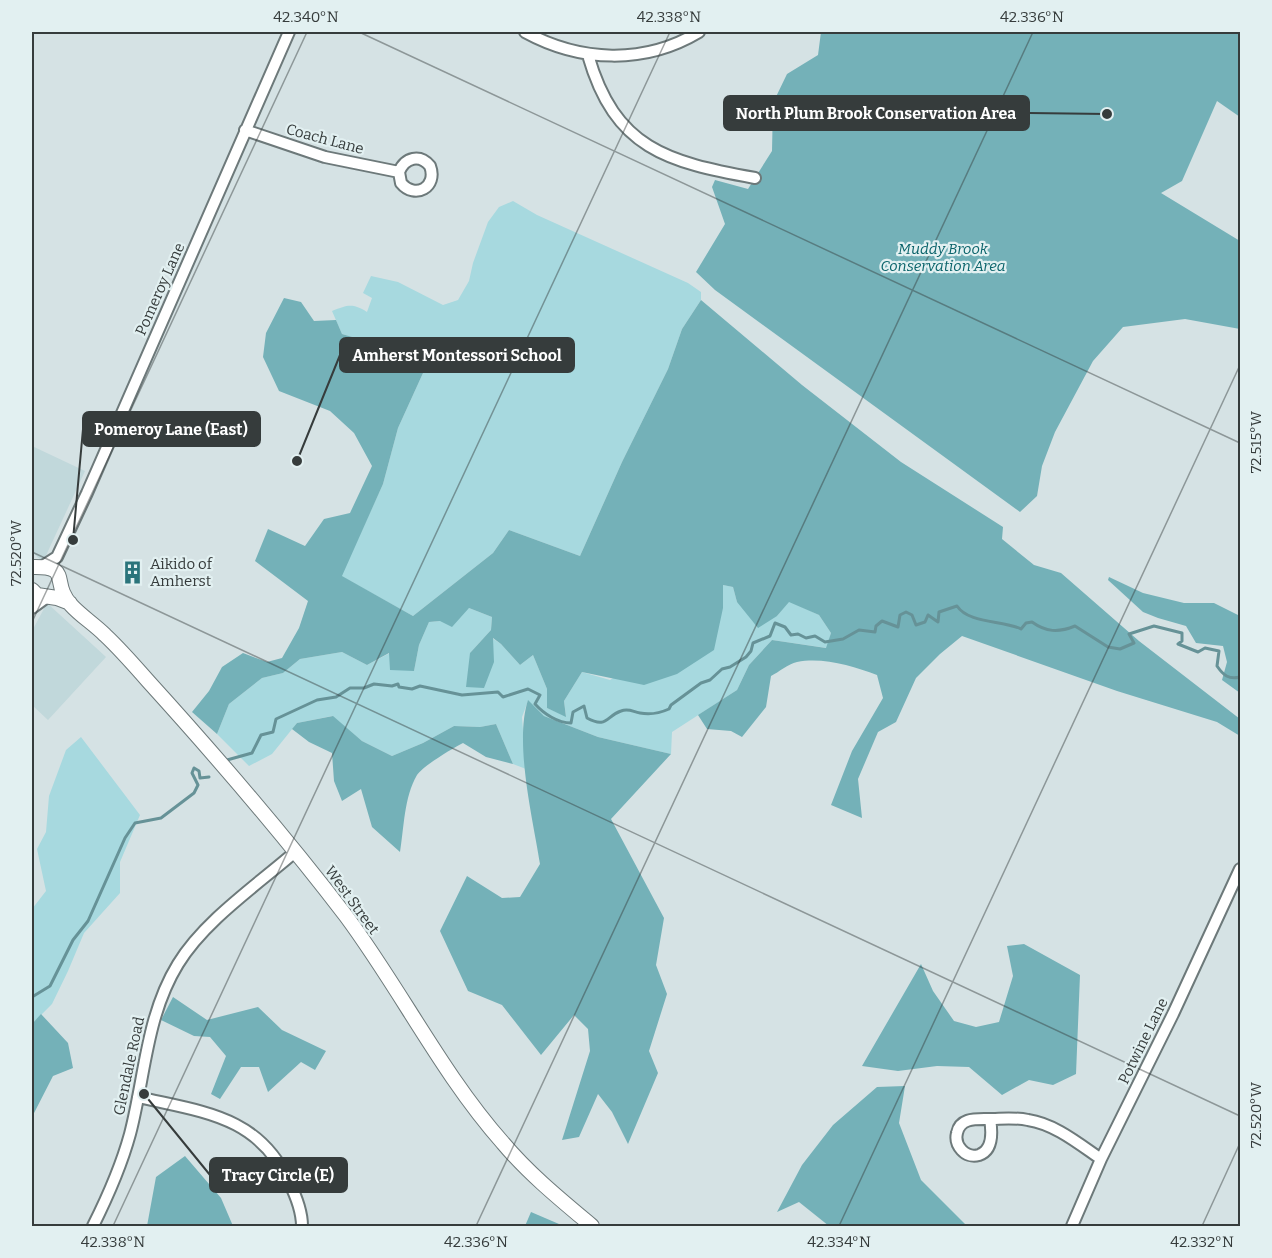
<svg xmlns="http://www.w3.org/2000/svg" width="1272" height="1258" font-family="Bitter,serif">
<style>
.built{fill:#c1d8db}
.green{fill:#a7d9df}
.forest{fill:#74b1b8}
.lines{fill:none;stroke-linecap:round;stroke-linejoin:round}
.stream{stroke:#669297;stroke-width:3}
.minor-casing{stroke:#6d797a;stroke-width:14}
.major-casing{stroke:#6d797a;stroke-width:16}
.minor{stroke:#fff;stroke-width:10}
.major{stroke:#fff;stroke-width:14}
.ticks{fill:none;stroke:#363c3c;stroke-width:1.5;stroke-opacity:0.45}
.labels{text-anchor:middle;stroke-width:4.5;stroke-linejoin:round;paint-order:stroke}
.street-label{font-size:15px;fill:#363c3c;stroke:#e2f0f1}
.park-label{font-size:15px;font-style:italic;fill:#0b646b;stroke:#e2f0f1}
.poi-label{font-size:15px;fill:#363c3c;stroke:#e2f0f1;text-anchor:start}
.leader{fill:none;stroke:#363c3c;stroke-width:2}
.callout-dot{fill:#363c3c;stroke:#e2f0f1;stroke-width:2}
.callout{fill:#363c3c;stroke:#363c3c;stroke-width:2}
.callout-label{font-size:16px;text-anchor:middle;font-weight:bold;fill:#fff}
.neatline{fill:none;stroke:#363c3c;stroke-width:2}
.ticks-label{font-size:15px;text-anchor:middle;fill:#363c3c}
</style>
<rect width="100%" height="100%" fill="#d5e2e4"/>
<path class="built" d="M32 446 85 471 43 562 32 552Z
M47 603 106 657 48 720 32 705V631Z"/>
<path class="green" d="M513 201 537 215 688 283 701 292V300L682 329 668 369 622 462 580 556 509 530 493 553 413 616 341 576 383 484 398 428 428 362 412 364 391 353 381 351 373 343 342 334 332 311C348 305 352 303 367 312L372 298 363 293 371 276 398 282 443 305 458 300 469 281 473 263 488 222 499 207Z
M723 585 733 587 737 602 777 616 789 601 819 615 831 633 827 648 772 640 749 665 737 690 672 732 671 754 598 737 544 716 528 701 522 717 526 769 513 764 496 724 480 727 454 726 423 743 392 756 362 741 332 716 297 723 272 754 249 766 217 734 229 704 262 678 283 673 300 659 342 652 367 665 390 653 414 671 419 645 429 622 440 621 469 608 492 617 491 630 470 653 492 638 501 644 520 665 533 655 547 689V708L566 716 564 701 582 672 610 680 723 608Z
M81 737 140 815 120 862V893L84 933 68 971 52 1004 32 1024V909L46 891 37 849 46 832 49 796 66 750Z"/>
<path class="forest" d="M821 32H1240V117L1217 101 1182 181 1161 193 1240 241V329L1185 319 1123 327 1093 361 1055 432 1042 466 1037 496 1020 512 715 290 696 272 725 224 712 187 715 180 748 189 772 151 773 103 787 74 818 55Z
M284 298 301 302 314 321 336 320 342 334 373 343 381 351 391 353 412 364H418L424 360 428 362 398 428 383 484 342 576 413 616 493 553 509 530 580 556 622 462 668 369 682 329 701 300 802 385 901 462 1003 527 1002 539 1034 565 1061 573 1139 641 1240 719V736L1217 722 1117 691 962 636 940 654 916 678 896 722 878 732 858 779 862 818 831 805 852 751 883 698 877 675C853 666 823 657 797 662 788 664 779 672 771 676L766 707 742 737 731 731 707 729 698 715 737 690 749 665 772 640 826 648 831 633 819 615 789 602 777 616 758 628 737 602 733 587 723 585V608L714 650 677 674 644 685 582 672 564 701 566 717 547 708V689L533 655 520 665 501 644 493 638 494 662 484 688 466 687 470 653 491 630 492 617 469 608 452 627 440 621 429 622 419 645 414 671 390 670 389 653 367 665 342 652 300 659 283 673 262 678 229 704 217 734 192 712 209 691 222 667 243 653 267 662 282 658 299 628 308 601 255 561 268 529 305 546 324 519 350 513 372 466 354 433 330 411 279 391 263 357 266 333Z
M1109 577 1143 593 1184 603H1214L1240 616V693L1222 680 1227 662 1223 646 1196 643 1186 626 1158 618 1143 612 1108 580Z
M528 700 544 716 598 737 671 754 611 819 664 918 656 965 667 994 649 1051 658 1073 628 1144 612 1112 598 1094 579 1137 562 1140 590 1051 588 1029 574 1015 541 1055 502 1005 468 991 440 931 467 876 502 898 520 897 540 864C533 819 514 743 528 700Z
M333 716 362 741 392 756 423 743 454 726 480 727 496 724 513 764 486 757 463 743C453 748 423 766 417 775 404 797 404 828 400 852L372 827 361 789 342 801 334 781 332 753 309 742 292 729 297 723Z
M1024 944 1080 975 1076 1074 1053 1085 1029 1080 1002 1095 969 1067 937 1066 898 1071 862 1066 921 964 933 991 954 1021 976 1027 999 1022 1013 976 1007 946Z
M173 997 207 1020 258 1007 282 1030 326 1051 315 1070 301 1062 268 1092 259 1067H241L220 1099 211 1094 226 1056 210 1037 194 1036 161 1020Z
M41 1014 68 1043 73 1068 53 1076 32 1117V1024Z
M905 1086 899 1123 921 1180 967 1226H829L799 1202 777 1212 802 1165 833 1125 877 1087Z
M185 1156 221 1198 233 1226H147L156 1177Z
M531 1212 559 1224 558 1226H525Z"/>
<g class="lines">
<path class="stream" d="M227 760 252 753 261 735 273 732 276 719 317 700 336 697 350 688H364L374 684 392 686 398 684 399 687 412 689 420 686 462 695 498 692 503 697 528 689 540 695 535 704C544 714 558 723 571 723L573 712 584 706 587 718C607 729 606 716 621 711 629 708 633 712 640 713 650 715 660 713 669 709L671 705 701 683 710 680 722 669 730 667 746 657 751 651 753 643 770 636 775 623 785 627 791 635 798 634 806 638 815 636 825 642 843 639 859 630 875 632 876 626 882 621 898 627 900 615 906 612 912 615 916 625 925 622 928 615 938 622 939 612 957 606C969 624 1003 620 1021 629L1026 623 1032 622C1046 632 1058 633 1075 626L1108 647 1120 649 1134 643 1129 634 1154 626 1182 633V641L1178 644 1198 652 1205 648 1219 651 1217 666C1223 675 1229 680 1240 677
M32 997 50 986 73 940 88 921 125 838 135 823 161 818 194 793 198 785 192 773 194 768 199 771 200 778 209 777"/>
<defs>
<path id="minor" d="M525 32C580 62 644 65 699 32
M588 55C615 149 667 162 755 178
M245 130 325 157 399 172 401 183C415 200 438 187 430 166 420 154 405 157 399 172
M43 566 57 557 87 493 289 32
M32 608 47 597
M138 1097C202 1112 258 1115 289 1182 296 1196 302 1211 302 1226
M990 1119C992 1131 994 1150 979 1155 965 1159 954 1145 957 1133 960 1118 975 1119 987 1119 1001 1119 1014 1117 1028 1120 1055 1124 1079 1144 1101 1159
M93 1226C108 1196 121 1167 130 1134 145 1077 146 1016 178 964 204 921 257 885 295 852
M1072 1226 1101 1159 1173 1014 1240 869"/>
<path id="major" d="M32 567C73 566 50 582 71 605 81 616 94 624 105 635 120 649 134 665 148 681 216 756 284 835 346 916 401 990 442 1074 503 1143 529 1174 561 1200 592 1226
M32 590 37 595 57 598 70 603"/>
</defs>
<use href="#minor" class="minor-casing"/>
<use href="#major" class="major-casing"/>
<use href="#minor" class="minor"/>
<use href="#major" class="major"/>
</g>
<path class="ticks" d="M359 32 1240 443M32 552 1240 1116M32 622 307 32M32 1225 34 1226M113 1226 670 32M476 1226 1033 32M839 1226 1240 365M1202 1226 1240 1143"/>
<defs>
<symbol id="building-bare" viewBox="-9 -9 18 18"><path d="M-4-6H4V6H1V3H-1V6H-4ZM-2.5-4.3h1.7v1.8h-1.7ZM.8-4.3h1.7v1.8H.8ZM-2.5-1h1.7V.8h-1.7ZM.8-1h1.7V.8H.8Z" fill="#2a747b" stroke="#e2f0f1" stroke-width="2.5" paint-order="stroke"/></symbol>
</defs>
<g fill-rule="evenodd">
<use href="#building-bare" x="116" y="556" width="33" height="33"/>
</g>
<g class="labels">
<g class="street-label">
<text transform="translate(325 139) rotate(15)" y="5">Coach Lane</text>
<text transform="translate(160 289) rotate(-66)" y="5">Pomeroy Lane</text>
<text transform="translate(352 900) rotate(54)" y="5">West Street</text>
<text transform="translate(1143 1041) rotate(-64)" y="5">Potwine Lane</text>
<text transform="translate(129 1066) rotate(-78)" y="5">Glendale Road</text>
</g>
<g class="park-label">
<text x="943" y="254">Muddy Brook<tspan x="943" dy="17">Conservation Area</tspan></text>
</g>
<g class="poi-label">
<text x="150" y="569">Aikido of<tspan x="150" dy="17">Amherst</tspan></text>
</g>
</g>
<path class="leader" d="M1107 114L1029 113M297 461L340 355M73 540L83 429M144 1094L210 1175"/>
<g class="callout-dot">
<circle cx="1107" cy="114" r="6"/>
<circle cx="297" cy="461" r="6"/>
<circle cx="73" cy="540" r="6"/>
<circle cx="144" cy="1094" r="6"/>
</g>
<g class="callout">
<rect x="724" y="96" width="305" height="34" rx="6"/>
<rect x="340" y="338" width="234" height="34" rx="6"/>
<rect x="83" y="412" width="177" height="34" rx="6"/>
<rect x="210" y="1158" width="137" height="34" rx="6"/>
</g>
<g class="callout-label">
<text x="876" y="119">North Plum Brook Conservation Area</text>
<text x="457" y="361">Amherst Montessori School</text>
<text x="171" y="435">Pomeroy Lane (East)</text>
<text x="278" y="1181">Tracy Circle (E)</text>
</g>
<rect width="1272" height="1258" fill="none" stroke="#e2f0f1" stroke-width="66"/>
<rect x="33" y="33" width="1206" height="1192" class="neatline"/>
<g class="ticks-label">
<text x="306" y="22">42.340°N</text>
<text x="669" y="22">42.338°N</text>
<text x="1032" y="22">42.336°N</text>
<text transform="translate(1256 442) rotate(-90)" y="5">72.515°W</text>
<text transform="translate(16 553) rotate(-90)" y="5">72.520°W</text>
<text transform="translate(1256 1115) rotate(-90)" y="5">72.520°W</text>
<text x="113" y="1247">42.338°N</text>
<text x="476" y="1247">42.336°N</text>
<text x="839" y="1247">42.334°N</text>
<text x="1202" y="1247">42.332°N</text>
</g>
</svg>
